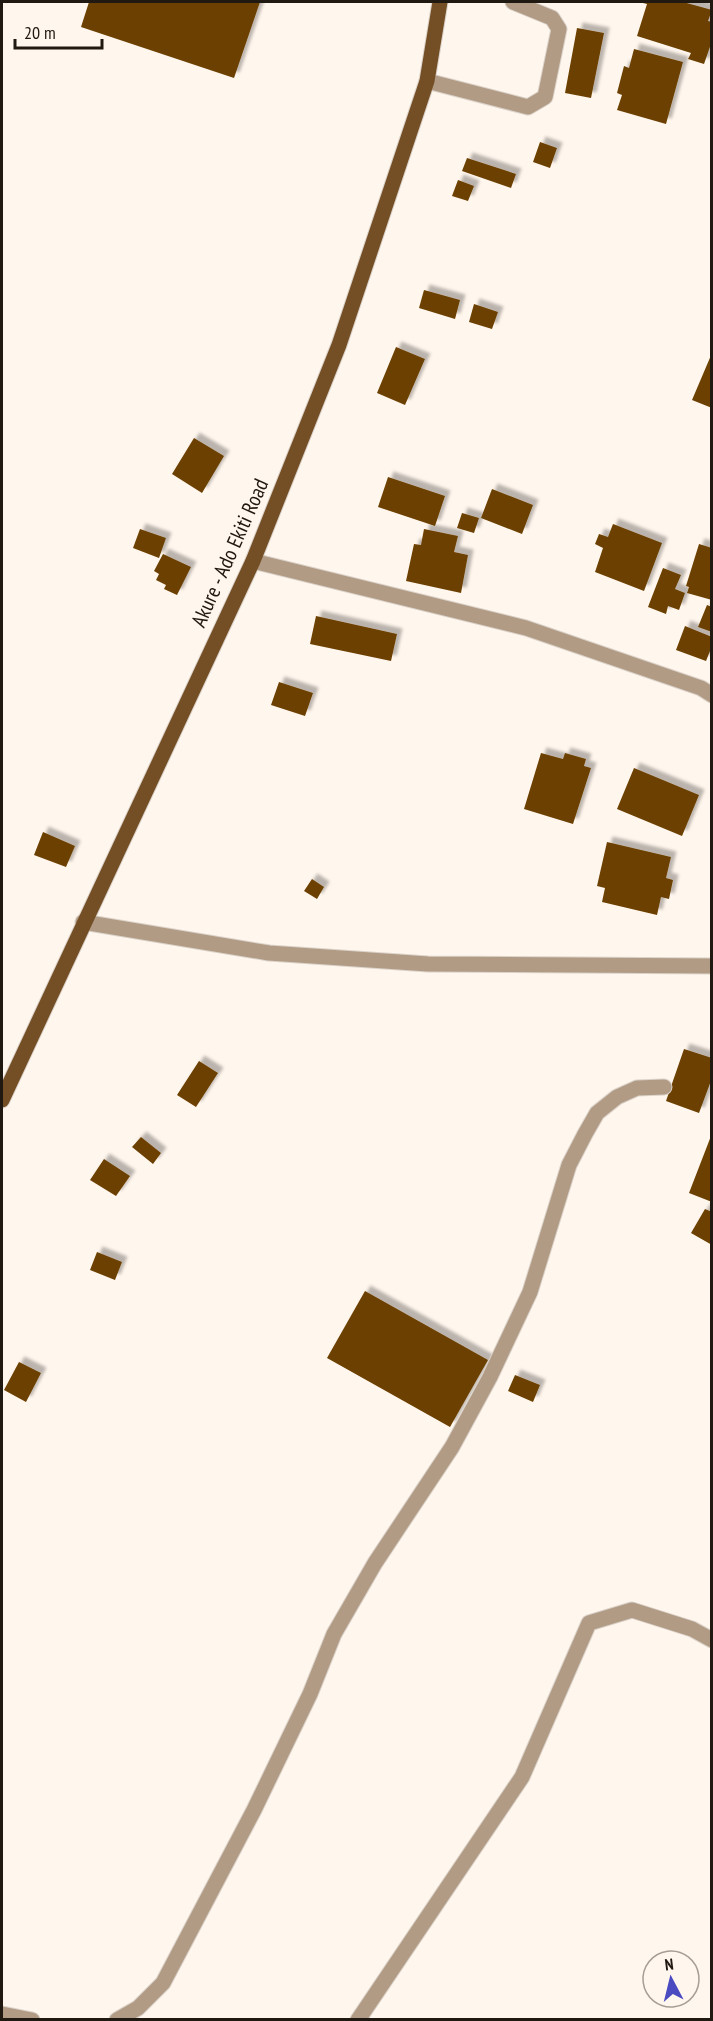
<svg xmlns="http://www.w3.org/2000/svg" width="713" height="2021" font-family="'PT Sans Narrow',sans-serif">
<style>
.building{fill:#6c4106;filter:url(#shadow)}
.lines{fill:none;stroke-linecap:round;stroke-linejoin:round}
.minor-casing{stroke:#dbd3ca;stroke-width:17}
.major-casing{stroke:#dbd3ca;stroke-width:17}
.minor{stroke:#b19b85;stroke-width:15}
.major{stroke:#744e25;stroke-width:15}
.labels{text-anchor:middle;stroke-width:6;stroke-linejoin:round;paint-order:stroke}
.street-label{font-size:21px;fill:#201911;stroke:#fff6ed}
</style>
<defs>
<filter id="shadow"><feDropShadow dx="5.5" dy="-5.5" stdDeviation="1.5" flood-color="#0004"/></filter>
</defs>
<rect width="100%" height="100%" fill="#fff6ed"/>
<path class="building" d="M89 2H260L234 78 81 27Z
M639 2H683L712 10 708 21 712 22V41L704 64 688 59 691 53 637 36 647 4Z
M577 28 604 33 591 98 565 93Z
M634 49 683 62 666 124 617 110 622 95 617 93 624 66 629 68Z
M540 142 557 148 550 168 533 162Z
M467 158 516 174 511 188 462 171Z
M458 180 474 186 468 201 452 196Z
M424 290 460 300 455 319 419 308Z
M474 304 498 312 492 329 469 322Z
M396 347 425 359 405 405 377 393Z
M712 353V408L692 400Z
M194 438 224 456 202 493 172 474Z
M388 477 445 496 435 526 378 507Z
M492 489 533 505 522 534 481 518Z
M462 513 479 518 474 533 457 528Z
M613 524 662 543 644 591 595 572 603 548 595 544 599 534 608 537Z
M140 529 166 538 159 558 133 548Z
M424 529 458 536 454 552 468 555 461 593 406 581 414 544 421 545Z
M699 544 712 548V600L687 593 689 587 686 586Z
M163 554 191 567 177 595 164 589 166 585 156 580 159 574 154 571Z
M663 568 681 575 675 589 685 593 679 610 668 606 666 614 648 607Z
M707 605 712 607V632L698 627Z
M316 616 397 634 391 661 310 644Z
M685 626 712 637V646L706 661 676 650Z
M279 682 313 693 305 716 271 705Z
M541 753 563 759 565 753 586 759 584 766 591 768 573 824 524 809Z
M634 768 699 795 682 836 617 809Z
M43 832 75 846 66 867 34 855Z
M607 842 671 857 666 878 673 880 669 899 661 897 657 915 602 902 605 888 597 886Z
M312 879 324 887 317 899 304 891Z
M684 1049 712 1058V1078L699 1113 666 1101Z
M199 1061 218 1073 196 1107 177 1095Z
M711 1136H712V1202L689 1193Z
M141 1137 161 1153 153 1164 132 1147Z
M104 1159 130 1176 116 1196 90 1180Z
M705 1209 712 1212V1245L691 1233Z
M97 1252 122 1262 115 1280 90 1270Z
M365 1291 488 1360 450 1427 327 1358Z
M19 1362 41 1373 26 1402 4 1390Z
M515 1375 540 1385 533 1402 508 1391Z"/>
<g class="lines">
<defs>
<path id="minor" d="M427 81 528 107 545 97 559 29 552 18 513 2
M253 561 526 628 701 688 712 695
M83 922 269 953 428 964 712 966
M2 2014 32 2020
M117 2020 138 2008 163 1983 254 1810 310 1694 334 1634 375 1563 452 1447 490 1377 530 1292 569 1165 585 1134 597 1113 617 1097 637 1088 664 1087
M358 2020 522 1777 589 1623 632 1610 692 1629 712 1640"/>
<path id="major" d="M2 1100 253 561 339 345 427 81 440 2"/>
</defs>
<use href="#minor" class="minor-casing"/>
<use href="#major" class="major-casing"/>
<use href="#minor" class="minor"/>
<use href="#major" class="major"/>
</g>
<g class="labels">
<g class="street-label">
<text transform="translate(230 553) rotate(-66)" y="7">Akure - Ado Ekiti Road</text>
</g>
</g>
<rect width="713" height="2021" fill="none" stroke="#201911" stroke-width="6"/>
<g transform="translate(671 1979) rotate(353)"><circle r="28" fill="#fff6ed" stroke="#a69e95" stroke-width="1.5"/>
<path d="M0-4.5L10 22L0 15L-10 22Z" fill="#4a4bc1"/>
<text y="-9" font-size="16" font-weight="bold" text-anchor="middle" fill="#201911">N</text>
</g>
<path d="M15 39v9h87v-9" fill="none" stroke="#201911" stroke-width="3"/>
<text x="24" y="39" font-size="18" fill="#201911" stroke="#fff6ed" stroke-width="4.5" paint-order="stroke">20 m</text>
</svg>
